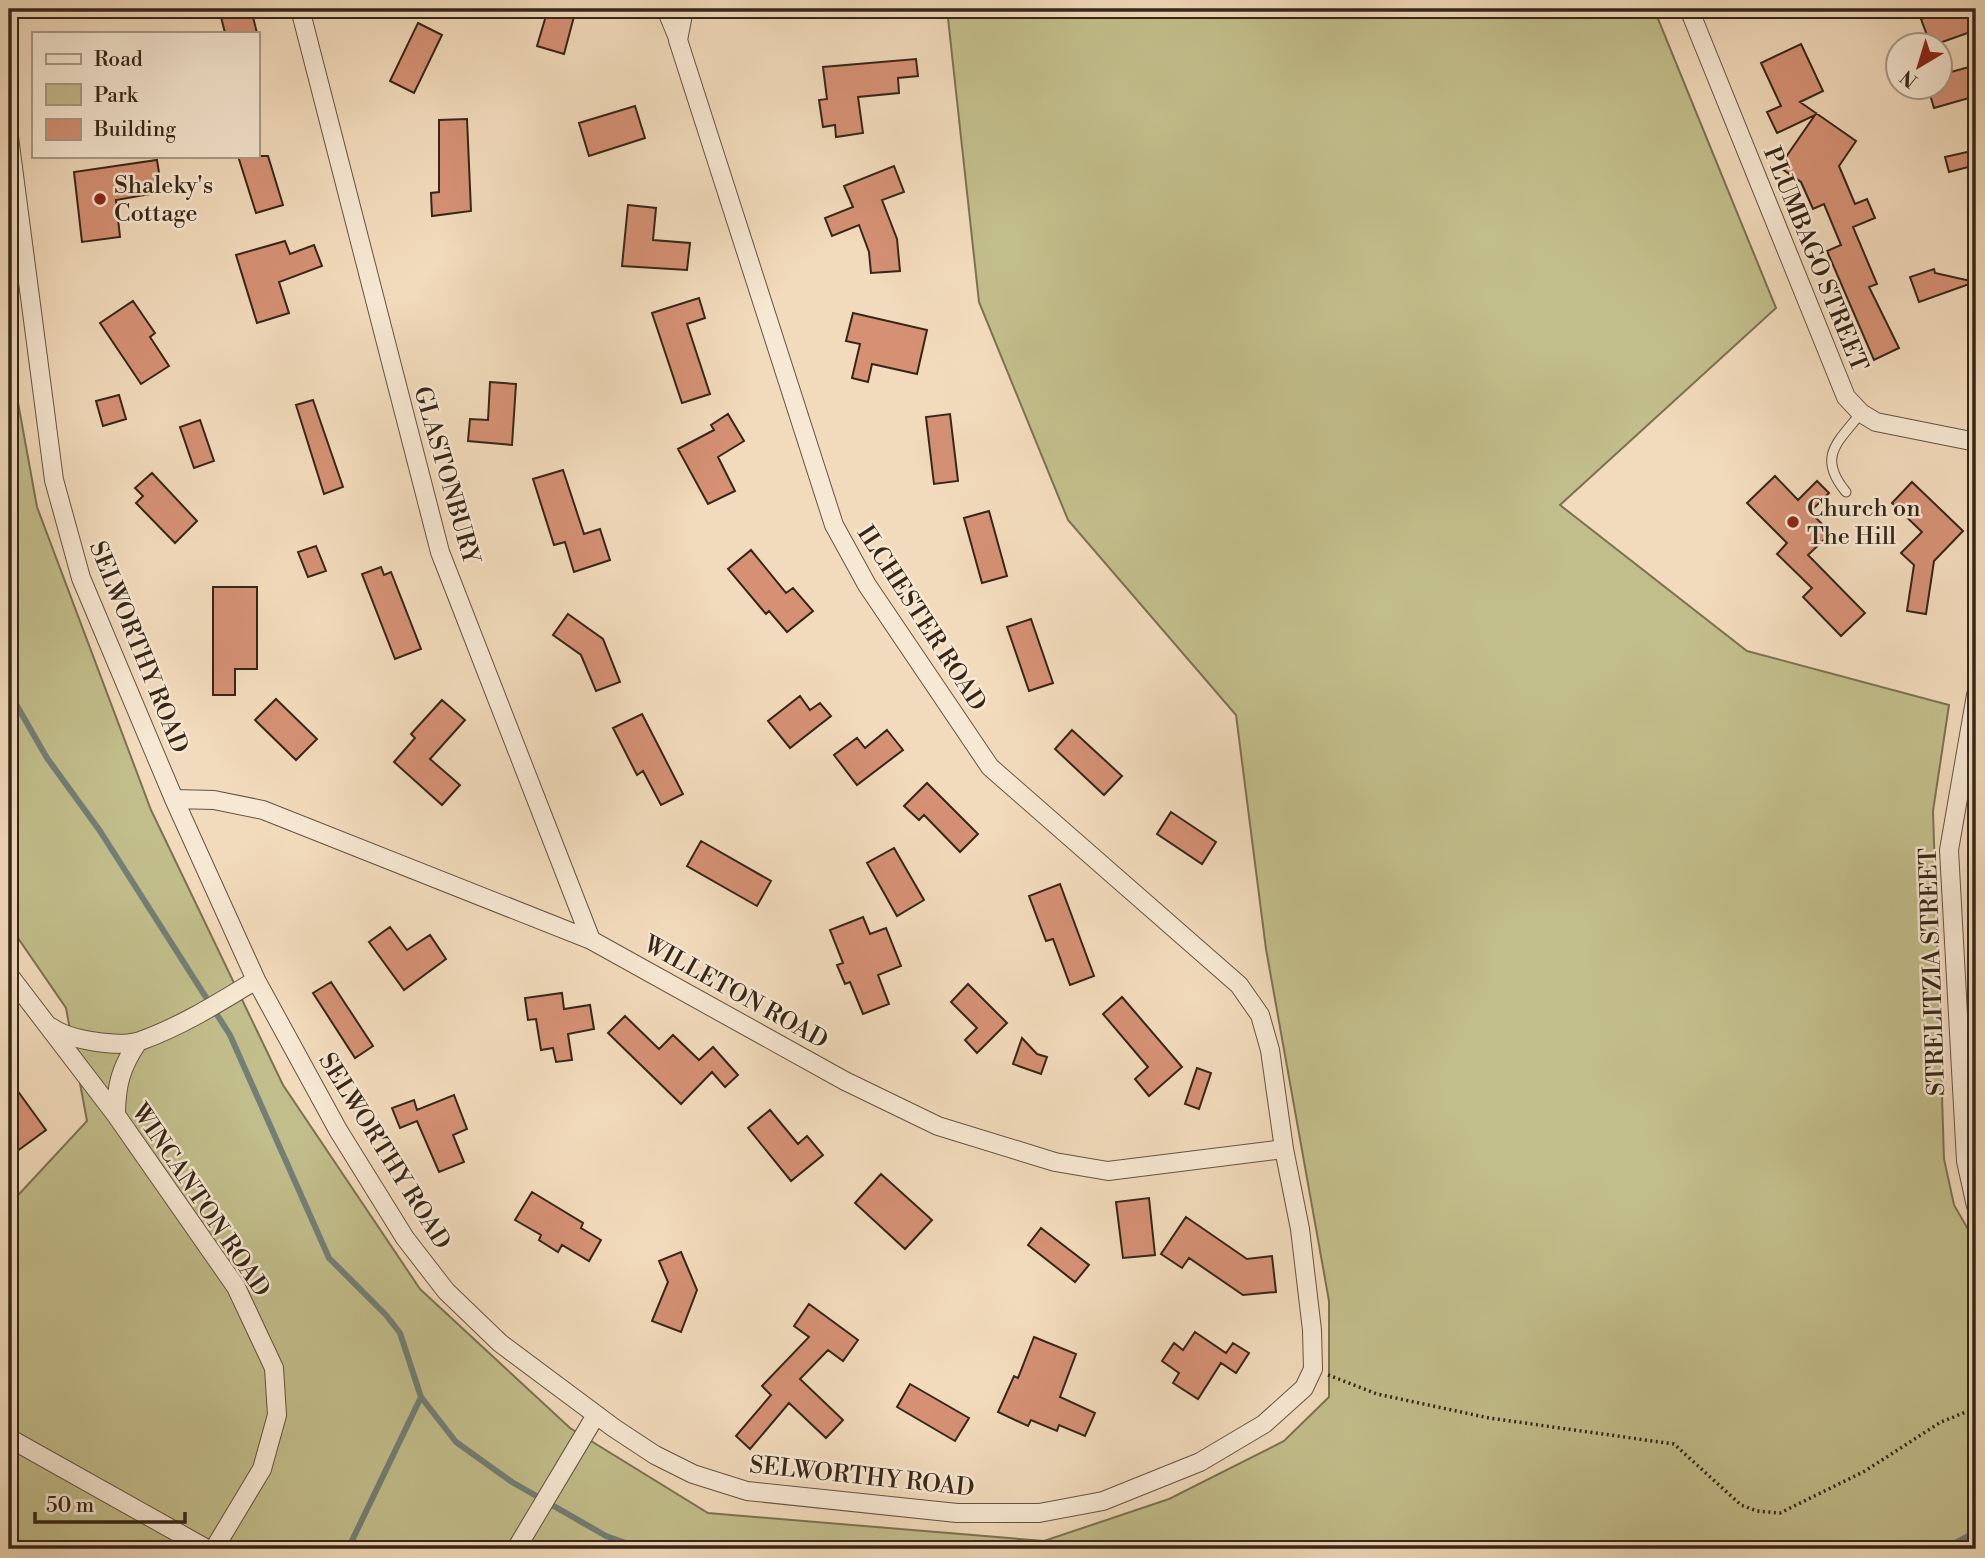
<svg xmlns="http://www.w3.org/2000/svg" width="1985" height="1558" font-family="'Libre Bodoni',serif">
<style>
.green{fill:#c2be8b;stroke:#7c7252;stroke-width:2}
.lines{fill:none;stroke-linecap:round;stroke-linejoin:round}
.stream{stroke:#737f76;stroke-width:6}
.building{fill:#d69175;stroke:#362618;stroke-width:2}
.lane-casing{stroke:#655341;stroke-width:11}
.street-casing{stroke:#655341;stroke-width:20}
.path{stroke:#362618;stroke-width:3.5;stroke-dasharray:2 3.5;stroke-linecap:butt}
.lane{stroke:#f7e8d3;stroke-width:9}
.street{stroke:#f7e8d3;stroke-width:18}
.poi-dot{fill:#8f2418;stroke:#f7e8d3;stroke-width:2.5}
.labels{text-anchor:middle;stroke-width:5;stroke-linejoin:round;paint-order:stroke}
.poi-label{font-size:24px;fill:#362618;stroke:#f7e8d3;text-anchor:start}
.street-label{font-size:24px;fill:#362618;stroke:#f7e8d3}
</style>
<rect width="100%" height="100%" fill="#f2dbbc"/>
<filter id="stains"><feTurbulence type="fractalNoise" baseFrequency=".00286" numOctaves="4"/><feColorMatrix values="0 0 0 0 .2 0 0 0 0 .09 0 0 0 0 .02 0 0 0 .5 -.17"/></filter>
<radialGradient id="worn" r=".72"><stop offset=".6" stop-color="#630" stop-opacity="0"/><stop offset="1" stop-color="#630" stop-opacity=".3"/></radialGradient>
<path class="green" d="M947 9H1654L1776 308 1560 505 1747 651 1949 705 1933 811 1944 1159 1954 1205 1976 1243V1549H9V1205L87 1121 66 1008 9 925V353L37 507 151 810 283 1085 420 1289 570 1428 708 1513 1044 1541 1169 1499 1284 1441 1329 1397V1301L1266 949 1236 715 1068 520 979 302Z"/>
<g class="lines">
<path class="stream" d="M9 692 47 758 100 831 230 1035 329 1258 386 1315 400 1333 421 1397 456 1442 512 1482 606 1536 643 1549
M348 1549 421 1397
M1944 1549 1976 1532"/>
</g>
<path class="building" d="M219 9H251L257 33H225Z
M548 9H576L564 54 537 46Z
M1947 9H1974L1976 30 1931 46 1921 19Z
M418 23 442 35 414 93 390 81Z
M1801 44 1823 91 1800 102 1856 141 1839 166 1855 204 1867 199 1875 218 1853 227 1877 284 1869 287 1899 348 1874 360 1827 251 1841 245 1824 204 1813 209 1801 182 1779 167 1815 115 1777 133 1767 112 1781 106 1761 63Z
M916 59 918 76 898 78 899 93 858 97 863 133 836 137 835 125 823 127 819 100 827 99 823 67Z
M1976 65V96L1934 108 1928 88H1940V75Z
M635 106 645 138 589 156 579 123Z
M467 119 471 211 432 216 431 193 439 192V120Z
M1976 150V165L1949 172 1945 157Z
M238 156H268L283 205 256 213Z
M157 160 162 192 116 200 120 237 82 242 74 172Z
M894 166 904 192 882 200 897 239 900 271 871 273 869 252 859 225 832 236 825 218 853 207 844 186Z
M628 205 656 208 653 240 690 243 687 270 622 266Z
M285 241 290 254 314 245 322 266 279 282 289 313 257 323 236 255Z
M1934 269 1935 273 1975 282 1919 302 1910 277Z
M699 298 705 318 687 324 710 394 682 403 652 313Z
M133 301 155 333 150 337 169 366 141 384 100 323Z
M853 313 927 330 917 374 872 364 868 382 852 378 860 344 846 341Z
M490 382 516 384 512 445 468 441 470 419 488 420Z
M119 395 126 419 103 426 96 401Z
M313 400 343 487 324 494 296 405Z
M728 414 744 441 718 457 735 491 708 504 678 449 714 430 711 425Z
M950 414 958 481 934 484 926 417Z
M200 420 214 461 194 468 180 427Z
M563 470 584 534 600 529 610 560 574 572 565 542 554 545 533 479Z
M152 473 197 521 175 543 136 503 143 496 135 488Z
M1775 476 1798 500 1817 481 1829 493 1810 512 1831 533 1808 555 1865 613 1841 636 1803 597 1812 588 1777 554 1787 543 1747 503Z
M1912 482 1963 531 1934 561 1926 614 1907 611 1914 565 1901 553 1922 532 1892 503Z
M989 511 1007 576 982 583 964 518Z
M316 546 326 571 308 577 298 552Z
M751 550 786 593 793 588 813 611 787 632 769 611 766 614 728 569Z
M381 567 384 575 391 572 421 649 395 659 362 574Z
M213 587H257V669H235V695H213Z
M568 614 603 639 620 682 596 691 581 655 553 635Z
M1031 619 1053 683 1029 691 1007 627Z
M800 696 810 710 820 703 831 716 790 748 768 721Z
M276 699 317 739 296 760 255 720Z
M442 700 465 720 430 759 460 785 442 805 394 762 415 738 411 734Z
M642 714 683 794 661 805 643 771 637 775 613 728Z
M887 730 903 750 857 785 834 755 857 738 865 748Z
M1072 730 1122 776 1104 795 1055 749Z
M927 783 978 834 960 852 924 815 919 820 904 806Z
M1171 812 1216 842 1202 864 1157 834Z
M701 841 771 881 757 906 687 866Z
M894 848 924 900 897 916 867 863Z
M1060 884 1094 976 1070 985 1053 939 1046 941 1029 896Z
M863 917 870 934 886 928 901 966 878 975 889 1004 863 1014 850 982 845 984 837 965 843 963 830 930Z
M390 927 407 950 430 935 446 959 404 990 369 942Z
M331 982 373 1046 355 1058 313 993Z
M968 984 1007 1023 977 1053 965 1040 977 1028 951 1002Z
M562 993 564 1009 590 1005 594 1029 568 1034 572 1060 556 1062 553 1048 541 1050 536 1019 528 1020 525 998Z
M1122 997 1182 1067 1149 1096 1135 1079 1148 1067 1103 1014Z
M625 1016 659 1049 673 1035 699 1060 713 1047 738 1075 725 1087 712 1072 681 1104 608 1033Z
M1022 1038 1037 1054 1047 1057 1041 1074 1013 1064Z
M1197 1068 1211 1073 1199 1109 1185 1104Z
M9 1079 46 1130 9 1157V1137L15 1132 9 1123Z
M454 1095 467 1129 453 1135 464 1162 439 1172 417 1121 400 1128 392 1108 414 1100 417 1110Z
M770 1110 798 1144 807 1136 823 1155 791 1181 748 1128Z
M881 1174 932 1220 905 1249 855 1203Z
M532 1192 583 1223 581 1228 601 1240 589 1261 562 1245 558 1252 539 1240 541 1235 515 1220Z
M1149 1198 1155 1255 1123 1258 1116 1202Z
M1186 1217 1247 1259 1272 1256 1276 1292 1243 1295 1189 1258 1182 1268 1161 1254Z
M1041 1228 1089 1265 1075 1282 1028 1245Z
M681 1252 697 1290 681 1332 652 1321 668 1282 659 1261Z
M809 1304 858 1340 843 1361 828 1350 800 1379 843 1420 826 1438 789 1403 750 1449 736 1436 771 1395 762 1386 809 1337 794 1326Z
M1195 1332 1226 1353 1233 1343 1249 1353 1236 1373 1221 1363 1198 1399 1173 1383 1179 1373 1162 1361 1174 1343 1183 1350Z
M1034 1337 1076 1354 1060 1397 1095 1413 1085 1436 1059 1425 1057 1431 1031 1420 1028 1426 998 1412 1014 1376 1018 1378Z
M910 1384 969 1418 955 1441 897 1407Z"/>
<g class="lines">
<defs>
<path id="lane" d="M1846 492C1817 457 1837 443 1861 413"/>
<path id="street" d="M300 9 440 552 591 940
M666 9 678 38
M1689 9 1846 397 1861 413 1876 422 1976 442
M9 137 54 480 81 578 174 799 256 980 338 1130 405 1238 446 1291 500 1343 614 1428 655 1455 693 1474 747 1491 957 1513H1039L1103 1501 1200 1462 1264 1424 1304 1388 1313 1369 1312 1330 1300 1229 1284 1149 1270 1050 1260 1015 1239 985 990 767 867 585 834 525 678 40 684 9
M1976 695 1949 850 1966 1161 1976 1206
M174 799 214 800 263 810 591 940 845 1081 938 1126 1055 1162 1108 1171 1284 1149
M9 975 116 1115 236 1287 274 1368 277 1415 262 1469 214 1549
M51 1027C69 1040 118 1048 140 1041 180 1027 220 1002 256 980
M116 1115C116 1085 121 1067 138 1042
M9 1438 207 1549
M516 1549 596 1415"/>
</defs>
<use href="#lane" class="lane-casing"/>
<use href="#street" class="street-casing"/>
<path class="path" d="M1328 1375 1377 1394 1489 1418 1674 1444 1741 1505 1757 1511 1780 1513 1865 1471 1941 1422 1976 1408"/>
<use href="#lane" class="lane"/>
<use href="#street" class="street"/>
</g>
<g class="poi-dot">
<circle cx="100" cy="199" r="7"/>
<circle cx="1793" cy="522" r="7"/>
</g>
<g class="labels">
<g class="poi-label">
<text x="114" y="193">Shaleky's<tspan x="114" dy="28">Cottage</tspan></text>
<text x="1807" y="516">Church on<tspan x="1807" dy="28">The Hill</tspan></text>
</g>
<g class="street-label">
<text transform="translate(1816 259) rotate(68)" y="8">PLUMBAGO STREET</text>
<text transform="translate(447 475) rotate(74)" y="8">GLASTONBURY</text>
<text transform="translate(922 618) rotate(57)" y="8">ILCHESTER ROAD</text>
<text transform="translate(139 647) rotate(68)" y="8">SELWORTHY ROAD</text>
<text transform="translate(1932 972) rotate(-92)" y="8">STRELITZIA STREET</text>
<text transform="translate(736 992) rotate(29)" y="8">WILLETON ROAD</text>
<text transform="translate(385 1151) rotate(58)" y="8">SELWORTHY ROAD</text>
<text transform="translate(201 1200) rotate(56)" y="8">WINCANTON ROAD</text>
<text transform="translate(862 1476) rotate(6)" y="8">SELWORTHY ROAD</text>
</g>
</g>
<rect width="1985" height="1558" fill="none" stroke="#f2dbbc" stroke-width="35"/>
<rect x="10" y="10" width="1964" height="1537" fill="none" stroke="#362618" stroke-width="3.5"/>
<rect x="18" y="18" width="1950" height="1523" fill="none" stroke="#362618" stroke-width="2"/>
<rect x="32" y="32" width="228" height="126" fill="#f7e8d3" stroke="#aa9a88" stroke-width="2"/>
<rect x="46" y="54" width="35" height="10" fill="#f7e8d3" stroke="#aa9a88" stroke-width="2"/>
<text x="94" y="66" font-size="21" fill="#362618">Road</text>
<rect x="46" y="84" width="35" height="21" fill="#c2be8b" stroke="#aa9a88" stroke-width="2"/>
<text x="94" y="102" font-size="21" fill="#362618">Park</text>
<rect x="46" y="119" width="35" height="21" fill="#d69175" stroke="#aa9a88" stroke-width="2"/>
<text x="94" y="136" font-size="21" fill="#362618">Building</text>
<g transform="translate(1919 66) rotate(218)"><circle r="33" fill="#f7e8d3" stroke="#aa9a88" stroke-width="2"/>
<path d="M0-5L12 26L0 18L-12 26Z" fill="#8f2418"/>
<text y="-10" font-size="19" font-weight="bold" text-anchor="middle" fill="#362618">N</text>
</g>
<path d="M35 1512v10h150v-10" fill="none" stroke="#362618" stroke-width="3.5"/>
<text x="46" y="1512" font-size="21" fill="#362618" stroke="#f7e8d3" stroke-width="5" paint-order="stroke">50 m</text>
<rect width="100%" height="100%" filter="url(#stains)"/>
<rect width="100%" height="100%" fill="url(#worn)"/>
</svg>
